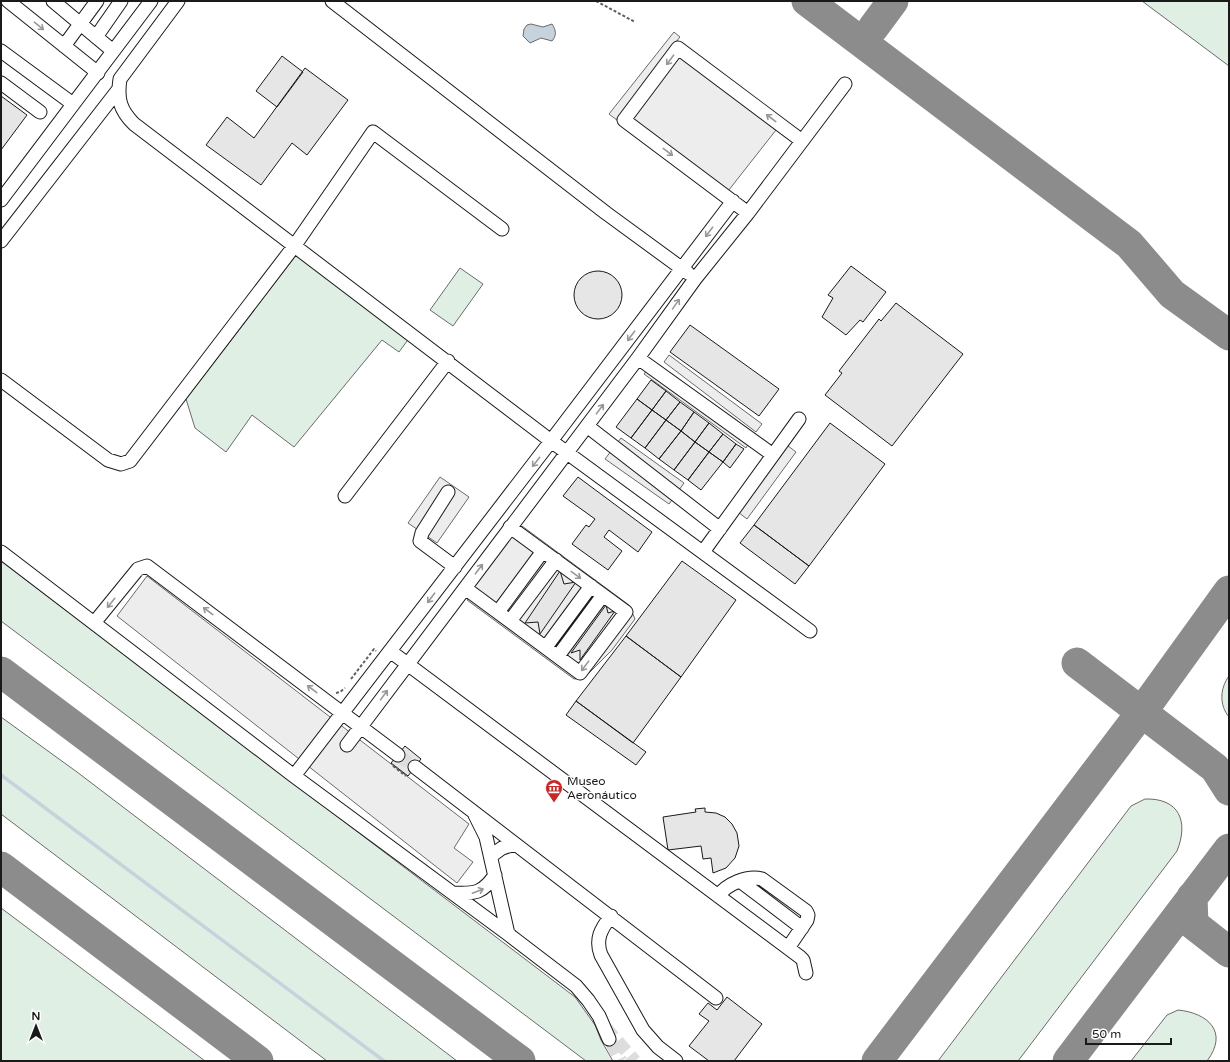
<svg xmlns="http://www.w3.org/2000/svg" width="1230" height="1062" font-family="'Varela Round',sans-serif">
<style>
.green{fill:#e0efe3;stroke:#6a6a6a}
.parking{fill:#ededed;stroke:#6a6a6a}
.water{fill:#c6d2dc;stroke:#6a6a6a}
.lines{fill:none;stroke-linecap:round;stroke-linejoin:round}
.stream{stroke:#c6d2dc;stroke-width:3.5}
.taxiway{stroke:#8c8c8c;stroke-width:31}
.building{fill:#e6e6e6;stroke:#1a1a1a}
.minor-tunnel{stroke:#ddd;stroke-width:13;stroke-dasharray:13 6;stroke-linecap:butt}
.minor-casing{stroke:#1a1a1a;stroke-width:15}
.path{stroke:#5f5f5f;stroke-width:2;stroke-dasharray:3 2;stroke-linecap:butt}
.minor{stroke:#fff;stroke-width:13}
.oneway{stroke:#989898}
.labels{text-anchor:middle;stroke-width:3;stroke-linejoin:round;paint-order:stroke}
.poi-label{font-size:12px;fill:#1a1a1a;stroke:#fff;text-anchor:start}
</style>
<rect width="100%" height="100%" fill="#fff"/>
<path class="green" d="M1142 1H1229V66Z
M297 254 410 337 399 352 382 340 294 447 252 415 226 452 195 428 186 399Z
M460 268 483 284 453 326 430 310Z
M1 561 575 997 595 1025 601 1040 613 1061H586L1 621Z
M1229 676V717C1219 705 1220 688 1229 676Z
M1 717 77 772 457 1061H327L1 814Z
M1145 799C1179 798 1189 821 1177 851L1018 1061H938L1131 806Z
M1 908 205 1061H1Z
M1178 1010C1208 1013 1229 1032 1207 1061H1131L1167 1015Z"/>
<path class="parking" d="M674 32 680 37 671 48 776 130 721 200 609 114Z
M669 355 762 424 756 432 664 362Z
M649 367 750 441 746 448 644 374Z
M621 438 684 483 669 504 605 459Z
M783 442 796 452 747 519 734 509Z
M440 477 469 497 437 543 408 523Z
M516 525 520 528 522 526 629 605 635 619 612 650 584 678 574 679 467 600 472 594 467 590Z
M147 576 469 824 454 848 473 862 457 883 117 616Z"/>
<path class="water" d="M531 24 543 27 552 24C556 30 557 35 552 41L541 38 530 43 523 36 524 29 527 25Z"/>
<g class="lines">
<path class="stream" d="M1 775 384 1061"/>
<path class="taxiway" d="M807 1 1129 244 1172 294 1229 335
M873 28 893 1
M1077 663 1215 768 1229 790
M1 672 520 1061
M1 867 258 1061
M1192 897 1193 924 1229 952
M877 1061 1141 713 1229 591
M1068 1061 1229 849"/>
</g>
<path class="building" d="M282 56 303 72 277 107 256 91Z
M305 68 348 100 307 155 292 143 261 185 206 145 227 117 254 138Z
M1 96 27 115 1 150Z
M851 266 886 292 863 322 860 320 846 335 822 317 833 298 828 295Z
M574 295a24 24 0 1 1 48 0a24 24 0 1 1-48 0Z
M896 303 963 354 892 446 825 395 842 373 839 371 879 319 881 321Z
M690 325 779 389 759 416 670 352Z
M651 380 666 391 652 410 637 399Z
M666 391 680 402 666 420 652 410Z
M637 399 652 410 631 438 616 427Z
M680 402 694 412 681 431 666 420Z
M652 410 666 420 645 448 631 438Z
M694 412 709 423 695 442 681 431Z
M666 420 681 431 659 459 645 448Z
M709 423 723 434 709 452 695 442Z
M830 423 885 464 809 566 754 525Z
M681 431 695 442 674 470 659 459Z
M723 434 736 444 723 462 709 452Z
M695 442 709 452 688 480 674 470Z
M736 444 744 449 730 468 723 462Z
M709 452 723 462 701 490 688 480Z
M578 477 652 532 638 552 609 530 604 537 622 551 608 570 572 544 586 525 589 527 595 519 563 496Z
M754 525 809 566 795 584 740 543Z
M682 561 736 600 681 677 626 636Z
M560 571 564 584 576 582 540 634 538 622 525 623Z
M606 605 608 613 615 611 580 660V650L571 653Z
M626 636 681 677 633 743 576 701Z
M576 701 646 752 636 765 566 715Z
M405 746 421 759 408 776 391 763Z
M705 808V812L716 813 725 817 732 824 737 833 739 846 735 858 726 868 713 873 711 858 703 859 701 846 668 850 663 817 696 812 695 809Z
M727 997 762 1024 734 1061H709L689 1046 709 1021 699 1014 708 1003 717 1010Z"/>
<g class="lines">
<path class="minor-tunnel" d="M398 755 415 767
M605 1027 635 1061
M611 1042 621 1061"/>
<defs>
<path id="minor" d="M8 1 98 73
M53 1 113 51
M178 1 120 79C117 99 120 110 134 124L551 441 810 631
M332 1 606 213 688 273
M96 37 121 1
M64 46 97 1
M1 51 73 104
M1 83 40 112
M1 200 151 1
M748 213 624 120 678 48 802 141
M1 241 118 90
M638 358 773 455
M1 380 108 460 121 464 130 461 295 245 373 132 502 229
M587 426 720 529
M448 492 422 533 420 541 455 567
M345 496 448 361
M1 552 294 776 508 934 576 986 588 1000 599 1016 609 1039
M703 552 799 419
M465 588 580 673 626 612 510 527
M498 612 543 551
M510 621 556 560
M94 623 138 569 147 566 398 755
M546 647 591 586
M390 651 800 957 803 960 806 973
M558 656 603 595
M347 745 638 358 695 279 748 213 845 84
M415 767 716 998
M294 776 551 441 733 201
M475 815 486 837 508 934 510 935
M491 856 502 848 515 844
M740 881 802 928
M454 893C475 894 483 893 495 875
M718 896C727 884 747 875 762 879L806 911 808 915 807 920 788 948
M611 916C601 929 595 939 601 955L643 1030 658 1047 676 1061"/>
</defs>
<use href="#minor" class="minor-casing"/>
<path class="path" d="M596 1 635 22
M351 679 374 649 376 651
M336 693 340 692 345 688
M393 766 406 776"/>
<use href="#minor" class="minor"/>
</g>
<defs><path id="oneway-shaft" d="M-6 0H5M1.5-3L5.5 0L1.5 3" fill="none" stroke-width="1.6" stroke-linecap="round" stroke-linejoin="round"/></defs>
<g class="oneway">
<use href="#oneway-shaft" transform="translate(39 26) rotate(39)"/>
<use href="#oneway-shaft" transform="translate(670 60) rotate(127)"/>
<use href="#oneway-shaft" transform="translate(771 118) rotate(-143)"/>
<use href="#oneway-shaft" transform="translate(668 152) rotate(37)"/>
<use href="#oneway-shaft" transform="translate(709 232) rotate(127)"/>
<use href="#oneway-shaft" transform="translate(676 304) rotate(-55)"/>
<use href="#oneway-shaft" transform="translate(631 336) rotate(127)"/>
<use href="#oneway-shaft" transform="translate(600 409) rotate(-53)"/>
<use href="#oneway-shaft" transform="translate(536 462) rotate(128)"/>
<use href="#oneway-shaft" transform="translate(479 569) rotate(-53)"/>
<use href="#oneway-shaft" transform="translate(576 575) rotate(36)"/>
<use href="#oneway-shaft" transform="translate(431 598) rotate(127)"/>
<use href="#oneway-shaft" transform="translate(111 603) rotate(129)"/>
<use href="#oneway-shaft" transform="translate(208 611) rotate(-143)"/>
<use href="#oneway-shaft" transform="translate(585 666) rotate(127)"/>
<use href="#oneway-shaft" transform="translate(312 689) rotate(-143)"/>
<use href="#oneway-shaft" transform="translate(384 695) rotate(-54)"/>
<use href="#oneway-shaft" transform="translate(478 891) rotate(-21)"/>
</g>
<defs>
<symbol id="museum-pin" viewBox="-11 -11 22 30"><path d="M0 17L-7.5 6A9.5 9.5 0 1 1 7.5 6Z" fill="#c62828" stroke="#fff"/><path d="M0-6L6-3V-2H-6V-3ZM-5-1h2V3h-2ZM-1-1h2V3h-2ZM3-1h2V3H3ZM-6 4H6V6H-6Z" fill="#fff"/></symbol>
</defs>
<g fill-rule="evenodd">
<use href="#museum-pin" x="544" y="778" width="20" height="27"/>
</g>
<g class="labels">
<g class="poi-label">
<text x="567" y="785">Museo<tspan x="567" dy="14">Aeronáutico</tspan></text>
</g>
</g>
<rect width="1230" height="1062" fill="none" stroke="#1a1a1a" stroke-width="4"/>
<g transform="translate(36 1026)" stroke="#ffffff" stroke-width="3" paint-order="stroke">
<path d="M0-3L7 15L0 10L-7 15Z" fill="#1a1a1a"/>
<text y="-6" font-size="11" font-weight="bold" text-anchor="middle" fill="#1a1a1a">N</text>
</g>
<path d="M1086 1038v6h85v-6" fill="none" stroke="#1a1a1a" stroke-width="2"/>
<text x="1092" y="1038" font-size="12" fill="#1a1a1a" stroke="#ffffff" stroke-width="3" paint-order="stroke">50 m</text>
</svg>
